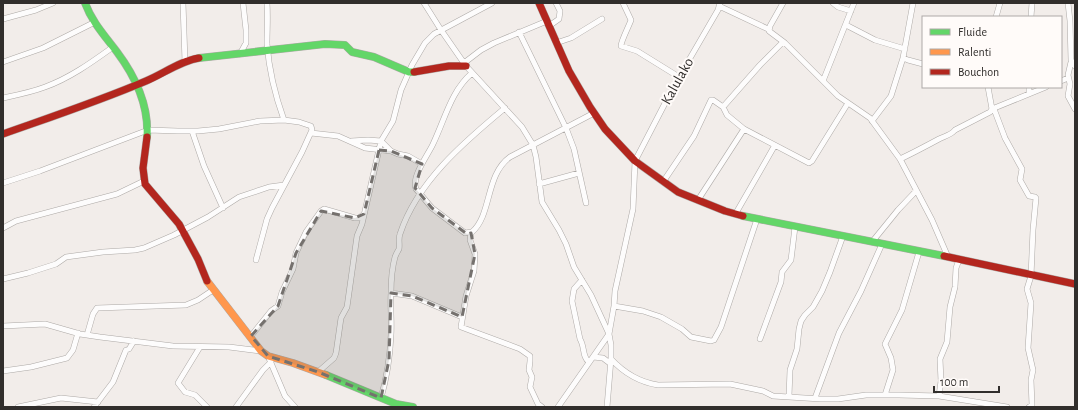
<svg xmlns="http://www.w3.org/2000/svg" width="1078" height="410" font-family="'Alegreya Sans',sans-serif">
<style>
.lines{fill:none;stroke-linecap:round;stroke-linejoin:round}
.street-casing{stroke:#ada9a6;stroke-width:6}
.fast-casing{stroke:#ada9a6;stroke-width:8}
.slow-casing{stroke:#ada9a6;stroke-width:8}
.jam-casing{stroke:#ada9a6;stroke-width:8}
.street{stroke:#fdfcfc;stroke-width:5}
.fast{stroke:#63d668;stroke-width:7}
.slow{stroke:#ff974d;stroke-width:7}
.jam{stroke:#b3261e;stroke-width:7}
.marked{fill:#75716e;fill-opacity:0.2;stroke:#75716e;stroke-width:3;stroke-dasharray:8 5;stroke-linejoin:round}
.labels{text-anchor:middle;stroke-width:4;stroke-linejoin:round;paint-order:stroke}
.street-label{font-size:15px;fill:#312e2c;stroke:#fffbf9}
</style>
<rect width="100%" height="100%" fill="#f2edea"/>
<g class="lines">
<defs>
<path id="street" d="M183 3 185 62
M267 3C268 17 267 30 267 44 269 70 275 95 284 120
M424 3 441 30 466 66 522 127 533 145 536 157 542 202 559 230 566 244 574 267 591 295 609 334 611 345V359L607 407
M623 3 631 20C629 26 621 41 621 46L637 51 679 77
M783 3 770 26 769 31 785 43 838 96 870 118 900 159 932 220 948 257
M833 3 838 7 851 11
M913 3 903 58 908 60 923 64
M1068 3 1070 21 1071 60 1075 66
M719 6 768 29
M996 17 1000 3
M1031 17 1032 3
M3 19 36 10 53 3
M846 25 875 40 905 49
M549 26 559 19 560 11 556 3
M519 32 566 128 574 149 586 203
M556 43 571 38 602 19
M240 54 246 43V30L243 3
M3 62 43 48 93 23
M1071 62 1068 75 1070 84 1068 96 1075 109
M464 63 481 50 494 43 547 21
M472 73C451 91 445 119 433 144 428 155 411 177 416 189L432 208 465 233 472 232C492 215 485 175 510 157L594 113
M823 81 854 3
M1061 81 1068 78
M988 87 992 109
M1029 87V94
M3 98C17 95 32 92 45 87 70 78 92 62 113 47
M723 107 760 65 783 42
M994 109 1005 138 1022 169 1020 180 1029 196 1035 197 1036 198 1033 230 1031 276 1027 289 1031 303 1028 348 1033 370 1031 380 1032 405 1029 407
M872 121 891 96 903 58
M192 131 204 166 223 208
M311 133 338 136 365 148 391 151 398 154 408 156 422 164
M351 141 368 140 381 141 391 151
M900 159C913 153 926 146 939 139 945 136 951 135 955 130L990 112 992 109 1046 87
M663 182 694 136 711 100H713L723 107 727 115 744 129 809 163 812 161 848 103
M3 183 40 171 148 130 178 131H198L219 129 260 121 284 120 299 122 311 126 312 130 302 152 272 208 267 219 256 260
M539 184 579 173
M698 200 744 129
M736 213 775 145
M3 228 16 221 117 194 144 181
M471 233 470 240 475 254 474 271 466 296 461 327 520 349 530 356V361L529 370 532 377 530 387 538 404 542 407
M872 242 898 210 916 191
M3 279 28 273 56 264 66 257 103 252 135 250 144 248 174 235 208 217 239 197 269 187 284 185
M582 280 574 289 572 301 580 339C585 347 582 357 589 362
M391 293 412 296 462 317
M614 306 643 311 661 317 682 329 691 337 711 341 714 340 721 327 757 219
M3 326 45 324 80 334 100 337 173 346 229 347 261 351
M87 335 93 314 97 308 186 305 198 300 213 290
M251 336 271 311 278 306 282 292 293 269 296 253 306 232 321 211 324 209 355 218H359L364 214
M760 339 781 282 782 272 791 260 795 227
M200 347 178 383 185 392 195 395 207 407
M268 356 285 396 295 407
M593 357 603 358 611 364
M611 359C624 373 639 382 658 385L730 384 763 391 773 396 821 399H838L866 395H899L939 396 1007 407
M3 371 31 367 67 358 73 350 78 333
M318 372 334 358 336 353 341 318 347 307 357 236 362 224 381 141 393 121 401 90 412 65 425 43 434 34 492 3
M885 395 893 370 891 358 885 344 902 310 919 252
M789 396 790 370 797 349 799 329 801 321 805 315 813 307 822 291 830 272 843 236
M939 396 941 381 940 359 947 342 950 307 955 287 956 268 959 260
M381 398C387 377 390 357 391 335 392 321 390 307 391 293 391 281 392 268 395 257 396 254 398 251 399 249 400 244 398 239 400 234 417 182 464 142 505 108
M815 398 839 333 861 291 882 244
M18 407 61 398 98 402
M94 407 113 382 126 350 129 349 134 341
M236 407 263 370 271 362
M558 407 609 334 614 306 615 291 633 209 635 161 675 84 718 10 720 3"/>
<path id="fast" d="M85 3C92 22 105 36 117 52 135 76 149 106 147 137
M199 58 325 44 345 45 352 52 374 57 409 72H414
M743 216 944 256
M326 375 396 404 413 407"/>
<path id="slow" d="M207 281 261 351 268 356 293 363 326 375"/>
<path id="jam" d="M539 3 569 71 590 107 605 129 635 161 678 192 725 211 743 216
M414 72 449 66H466
M3 134C51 117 99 101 146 81 163 74 180 61 199 58
M147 137 143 168 145 184 179 224 198 259 207 281
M944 256 1075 284"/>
</defs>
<use href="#street" class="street-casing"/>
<use href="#fast" class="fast-casing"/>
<use href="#slow" class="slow-casing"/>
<use href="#jam" class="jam-casing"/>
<use href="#street" class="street"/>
<use href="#fast" class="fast"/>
<use href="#slow" class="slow"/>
<use href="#jam" class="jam"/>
</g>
<path class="marked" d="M379 150 391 151 422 164 415 188 432 208 467 234 471 233 475 254 462 317 412 296 391 293 389 360 381 398 318 372 268 356 251 336 278 306 296 253 321 211 355 218 364 214Z"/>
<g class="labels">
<g class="street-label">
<text transform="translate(677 81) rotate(-61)" y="5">Kalulako</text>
</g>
</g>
<rect width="1078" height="410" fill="none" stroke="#312e2c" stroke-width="8"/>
<rect x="922" y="16" width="140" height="72" fill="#fffbf9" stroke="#ada9a7"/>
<rect x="930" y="29" width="20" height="6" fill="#63d668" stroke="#ada9a7"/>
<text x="958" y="36" font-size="12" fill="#312e2c">Fluide</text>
<rect x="930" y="49" width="20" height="6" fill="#ff974d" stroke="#ada9a7"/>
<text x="958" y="56" font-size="12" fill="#312e2c">Ralenti</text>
<rect x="930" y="69" width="20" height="6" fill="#b3261e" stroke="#ada9a7"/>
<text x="958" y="76" font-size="12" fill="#312e2c">Bouchon</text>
<path d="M934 386v6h65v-6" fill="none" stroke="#312e2c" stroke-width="2"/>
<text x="940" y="386" font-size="12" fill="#312e2c" stroke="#fffbf9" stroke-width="3" paint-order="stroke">100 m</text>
</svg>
